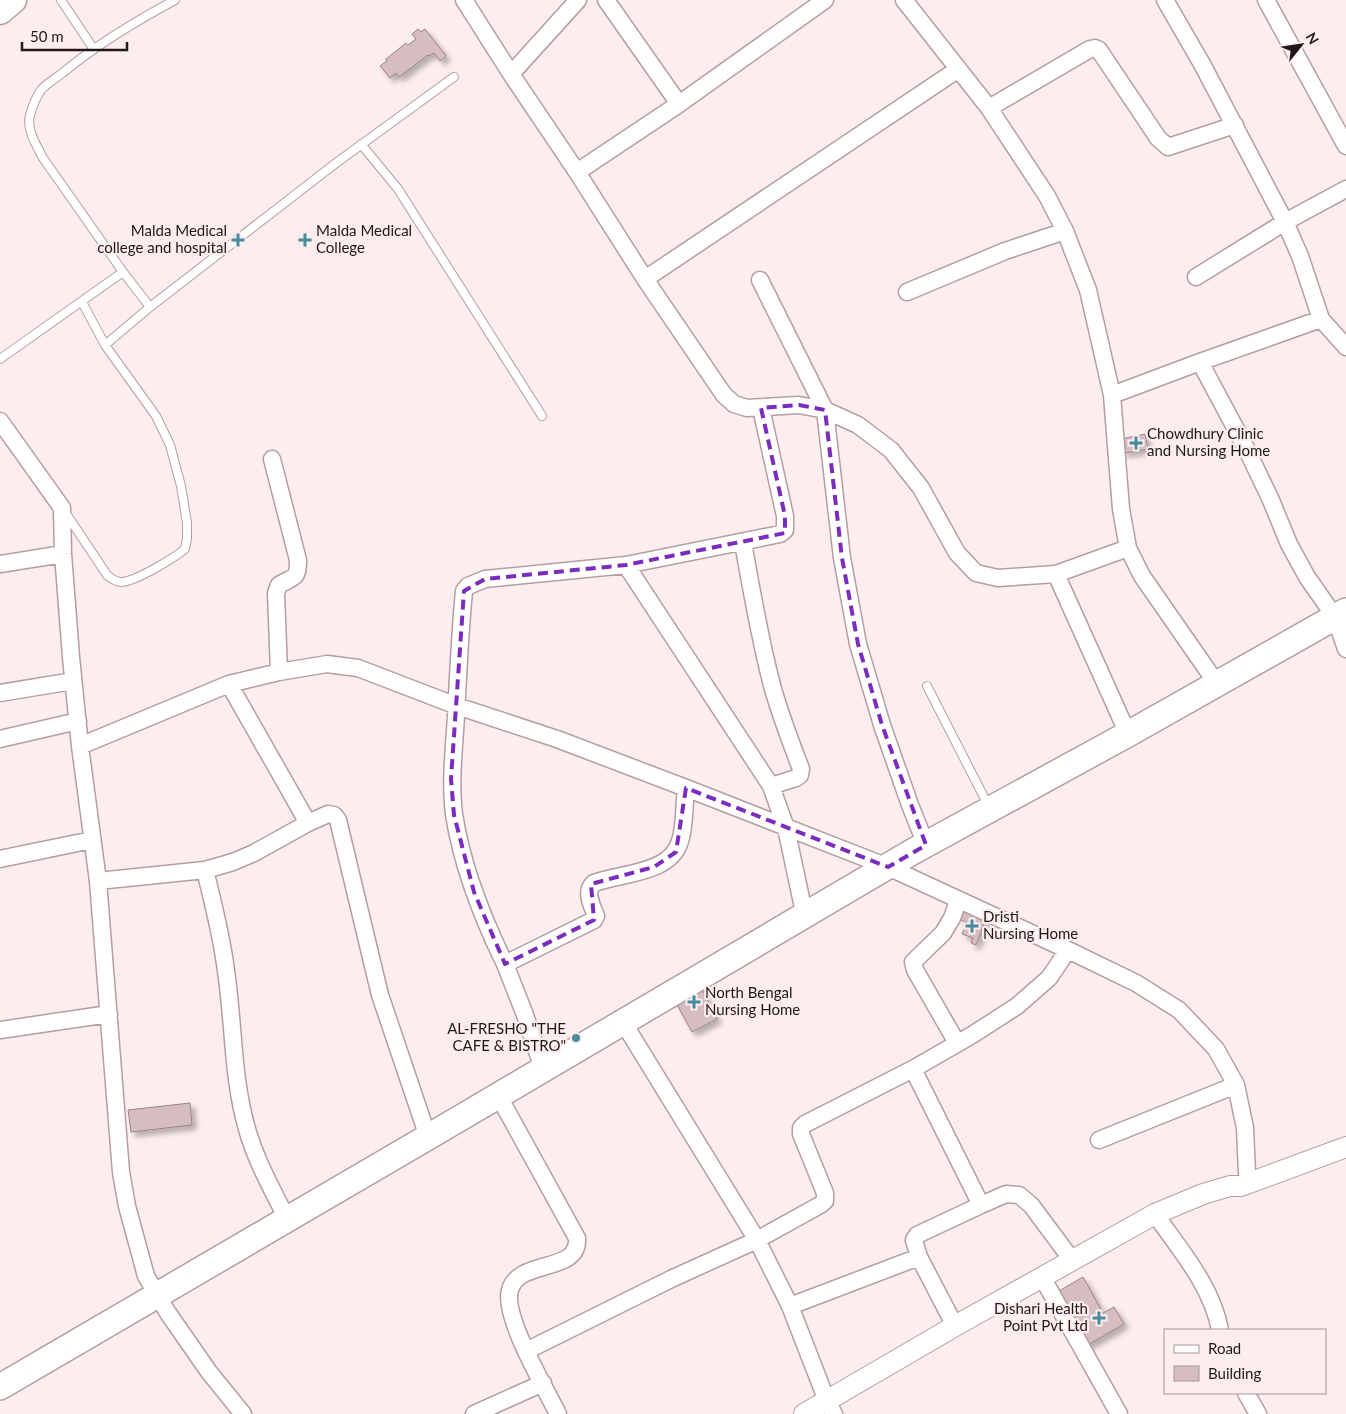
<svg xmlns="http://www.w3.org/2000/svg" width="1346" height="1414" font-family="Lato,sans-serif">
<style>
.building{fill:#d6bdc1;stroke:#9a8386;filter:url(#shadow)}
.lines{fill:none;stroke-linecap:round;stroke-linejoin:round}
.service-casing{stroke:#b59ea1;stroke-width:10}
.minor-casing{stroke:#b59ea1;stroke-width:19}
.tertiary-casing{stroke:#b59ea1;stroke-width:22}
.primary-casing{stroke:#b59ea1;stroke-width:28}
.trunk-casing{stroke:#b59ea1;stroke-width:29}
.service{stroke:#fff;stroke-width:8}
.minor{stroke:#fff;stroke-width:16}
.tertiary{stroke:#fff;stroke-width:20}
.primary{stroke:#fff;stroke-width:25}
.trunk{stroke:#fff;stroke-width:26}
.marked{fill:none;stroke:#7b2cbf;stroke-width:4;stroke-dasharray:10 6;stroke-linejoin:round}
.poi-dot{fill:#498b9c;stroke:#fcedef;stroke-width:2}
.labels{text-anchor:middle;stroke-width:4.5;stroke-linejoin:round;paint-order:stroke}
.poi-label{font-size:15px;fill:#201719;stroke:#fcedef;text-anchor:start}
</style>
<defs>
<filter id="shadow"><feDropShadow dx="4.5" dy="4.5" stdDeviation="2.5" flood-color="#0004"/></filter>
</defs>
<rect width="100%" height="100%" fill="#fcedef"/>
<path class="building" d="M418 29 421 32 425 29 446 56 440 61 434 53 429 56 428 55 399 77 396 73 390 78 380 66 387 61 386 59 406 43 408 45 416 39 412 34Z
M1145 434 1148 449 1124 453 1121 439Z
M963 909 986 918 976 945 971 943 973 938 962 934 967 923 959 919Z
M701 987 717 1019 692 1032 675 1001Z
M190 1103 192 1125 131 1132 128 1110Z
M1083 1277 1103 1313 1114 1307 1124 1324 1086 1346 1054 1294Z"/>
<g class="lines">
<defs>
<path id="service" d="M61 0 93 48
M361 144 398 189 542 416
M123 272 150 307
M105 345 150 307 336 163 454 77
M0 359 123 272 43 158C37 146 26 130 30 115 32 108 37 96 41 90 47 83 58 77 65 71 99 43 136 21 175 0
M65 512 107 575C111 578 115 582 121 582 135 582 174 558 185 549L187 539V523L181 486 170 445 156 416 105 345 82 302
M927 686 989 807"/>
<path id="minor" d="M464 0 511 74 578 0
M606 0 679 104 825 0
M904 0 989 108 1047 196 1065 231 1088 290 1112 395 1121 509 1128 548 1142 576 1217 684
M1165 0 1202 64 1285 222 1300 256 1321 319 1346 347
M1266 0 1346 146
M511 74 577 172 645 279 724 395 734 404 747 408 799 405 825 410 858 425 891 450 921 488 957 553 976 573 998 578 1056 574 1128 734
M989 108 1090 49 1095 48 1099 50 1158 138 1168 147 1235 125
M577 172 679 104
M1196 277 1285 222 1346 189
M645 279 957 70
M760 280 825 410 842 558 858 644 882 725 910 805 926 845
M907 292 1005 251 1065 231
M1321 319 1200 362 1246 448 1270 498 1289 544 1307 577 1335 617 1346 649
M1112 395 1200 362
M0 421 62 508 63 554 71 657 80 746 98 881 121 1172 127 1206 146 1276 168 1313 209 1372 243 1414
M272 459 298 560C298 580 294 576 279 585L276 593 279 672
M743 543C752 592 760 641 773 689 781 717 791 743 801 769L800 775 796 778 771 786
M0 564 63 554
M626 565 771 786 786 828 805 917
M1056 574 1128 548
M0 693 73 681
M0 739 78 721
M80 746 229 684 279 672 327 664 358 668 457 706 557 739 686 788 888 867 1068 950 1136 983 1179 1010 1216 1049 1236 1085 1245 1128 1247 1174
M686 788C684 804 685 826 680 841 671 874 621 873 594 883 584 891 592 906 596 916L594 920 505 964C482 917 462 867 454 814 450 782 454 749 456 716 458 674 460 633 464 591L468 586 485 579 626 565 780 534 785 530V516L761 408
M308 823 328 814 334 815 338 820 380 995 428 1137
M0 859 92 840
M205 870C213 903 222 937 226 971 234 1024 232 1077 247 1129 256 1161 272 1189 287 1219
M98 881 205 870 233 862 254 853 308 823 229 684
M505 964 525 1015 543 1069
M623 1022 757 1240 790 1306 827 1401 834 1414
M0 1030 109 1014
M957 1043 915 970 913 962 943 933 952 918 958 901
M913 1069 981 1205 1006 1194 1019 1195 1031 1205 1072 1260
M498 1095 577 1238C580 1274 519 1258 510 1290 502 1316 546 1389 558 1414
M1099 1140 1236 1085
M1155 1214C1180 1250 1212 1286 1220 1330
M1042 1277 1119 1414
M790 1306 919 1257
M955 1326 919 1257 914 1240 917 1235 981 1205
M526 1351 671 1279 757 1240 820 1205 825 1201V1193L801 1134V1128L805 1124 913 1069 972 1035 1017 1006 1049 978 1068 950
M1246 1393 1258 1414
M474 1414 543 1383"/>
<path id="tertiary" d="M804 1414 955 1326 1155 1214 1203 1194 1230 1186H1241L1346 1147"/>
<path id="primary" d="M0 1387 428 1137 912 852 1128 734 1346 611"/>
<path id="trunk" d="M0 11 13 0"/>
</defs>
<use href="#service" class="service-casing"/>
<use href="#minor" class="minor-casing"/>
<use href="#tertiary" class="tertiary-casing"/>
<use href="#primary" class="primary-casing"/>
<use href="#trunk" class="trunk-casing"/>
<use href="#service" class="service"/>
<use href="#minor" class="minor"/>
<use href="#tertiary" class="tertiary"/>
<use href="#primary" class="primary"/>
<use href="#trunk" class="trunk"/>
</g>
<path class="marked" d="M799 405 825 410 842 558 858 644 882 725 926 845 888 867 686 788 676 852 654 867 591 884 594 920 505 964 474 892 454 815 451 779 464 591 485 579 626 565 785 533V516L761 408Z"/>
<g class="poi-dot">
<path d="M235.5 232.5h5v5h5v5h-5v5h-5v-5h-5v-5h5z"/>
<path d="M302.5 232.5h5v5h5v5h-5v5h-5v-5h-5v-5h5z"/>
<path d="M1133.5 435.5h5v5h5v5h-5v5h-5v-5h-5v-5h5z"/>
<path d="M969.5 918.5h5v5h5v5h-5v5h-5v-5h-5v-5h5z"/>
<path d="M691.5 994.5h5v5h5v5h-5v5h-5v-5h-5v-5h5z"/>
<circle cx="576" cy="1038" r="5"/>
<path d="M1096.5 1310.5h5v5h5v5h-5v5h-5v-5h-5v-5h5z"/>
</g>
<g class="labels">
<g class="poi-label">
<text x="227" y="236" text-anchor="end">Malda Medical<tspan x="227" dy="17">college and hospital</tspan></text>
<text x="316" y="236">Malda Medical<tspan x="316" dy="17">College</tspan></text>
<text x="1147" y="439">Chowdhury Clinic<tspan x="1147" dy="17">and Nursing Home</tspan></text>
<text x="983" y="922">Dristi<tspan x="983" dy="17">Nursing Home</tspan></text>
<text x="705" y="998">North Bengal<tspan x="705" dy="17">Nursing Home</tspan></text>
<text x="566" y="1034" text-anchor="end">AL-FRESHO "THE<tspan x="566" dy="17">CAFE &amp; BISTRO"</tspan></text>
<text x="1088" y="1314" text-anchor="end">Dishari Health<tspan x="1088" dy="17">Point Pvt Ltd</tspan></text>
</g>
</g>
<rect x="1164" y="1329" width="162" height="65" fill="#fcedef" stroke="#a49799"/>
<rect x="1174" y="1345" width="25" height="8" fill="#ffffff" stroke="#a49799"/>
<text x="1208" y="1354" font-size="15" fill="#201719">Road</text>
<rect x="1174" y="1366" width="25" height="15" fill="#d6bdc1" stroke="#a49799"/>
<text x="1208" y="1379" font-size="15" fill="#201719">Building</text>
<g transform="translate(1301 45) rotate(60)" stroke="#fcedef" stroke-width="4" paint-order="stroke">
<path d="M0-4L9 19L0 12L-9 19Z" fill="#201719"/>
<text y="-8" font-size="14" font-weight="bold" text-anchor="middle" fill="#201719">N</text>
</g>
<path d="M22 42v8h105v-8" fill="none" stroke="#201719" stroke-width="2.5"/>
<text x="30" y="42" font-size="15" fill="#201719" stroke="#fcedef" stroke-width="4" paint-order="stroke">50 m</text>
</svg>
